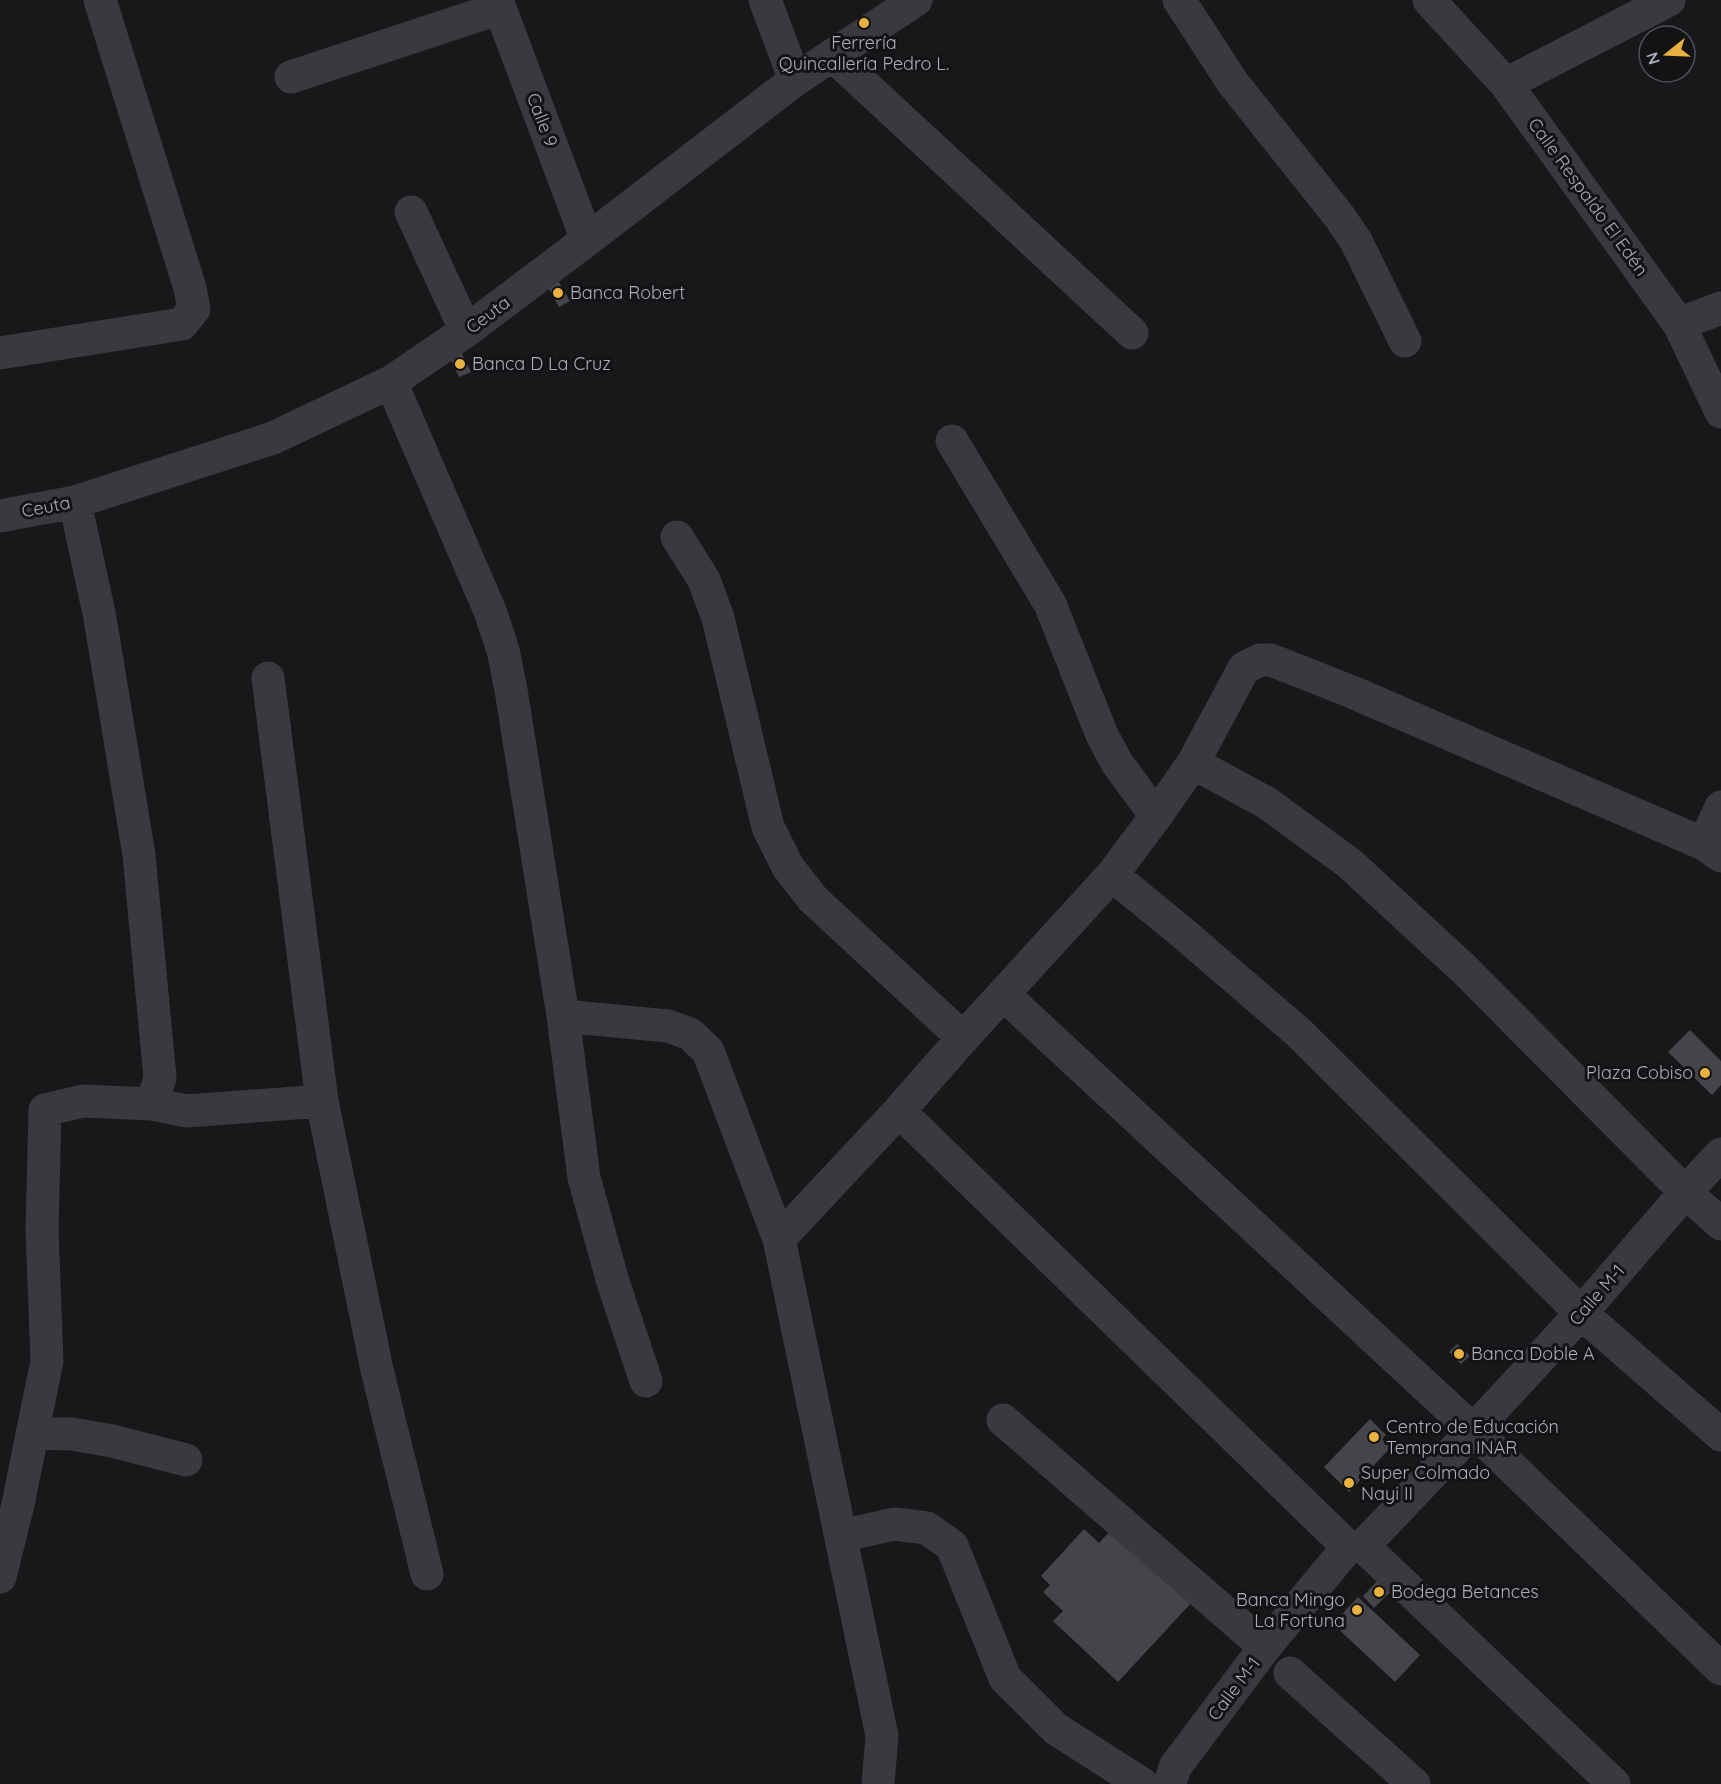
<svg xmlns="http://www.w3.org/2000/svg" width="1721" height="1784" font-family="Quicksand,sans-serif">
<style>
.building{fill:#444549}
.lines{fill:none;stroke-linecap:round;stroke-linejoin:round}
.minor{stroke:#393a3e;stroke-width:33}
.poi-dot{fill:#e9b140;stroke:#131315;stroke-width:2}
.labels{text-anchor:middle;stroke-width:6;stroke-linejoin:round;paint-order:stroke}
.poi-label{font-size:18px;fill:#aaafb9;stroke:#131315;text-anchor:start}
.street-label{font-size:18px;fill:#aaafb9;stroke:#131315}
</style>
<rect width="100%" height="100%" fill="#18181a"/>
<path class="building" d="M557 279 570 301 559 307 547 286Z
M460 350 471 372 459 377 449 356Z
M1690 1030 1721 1061V1085L1712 1095 1668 1052Z
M1457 1344 1470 1356 1461 1364 1449 1352Z
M1370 1419 1386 1435 1382 1439 1391 1447 1349 1492 1324 1467Z
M1114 1527 1193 1601 1118 1682 1053 1621 1063 1611 1043 1592 1050 1585 1041 1576 1084 1529 1099 1543Z
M1382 1576 1394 1588 1374 1608 1363 1596Z
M1358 1597 1420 1655 1395 1682 1333 1624Z"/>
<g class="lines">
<path class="minor" d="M497 0 587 240
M765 0 795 80
M1179 0 1233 83 1339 216 1356 241 1405 341
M1429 0 1506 84 1679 324 1721 412
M832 55 1132 333
M291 77 500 8
M1506 84 1669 0
M411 212 466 331
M1679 324 1721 308
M0 353 182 324 194 309 190 288 100 0
M391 382 490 611 503 650 511 690 563 1016 584 1178 613 1282 646 1381
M952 441 1050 604 1102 735 1117 763 1156 816
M75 502 100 618 139 855 160 1078 152 1104 187 1111 322 1101
M0 516 75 502 273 438 391 382 466 331 587 240 795 80 916 0
M677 537 704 580 718 618 768 827 788 867 813 899 963 1038
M268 678 322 1101 377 1370 427 1574
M1193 763 1267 803 1349 863 1465 970 1685 1192 1721 1224
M1704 844 1721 807
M1112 875 1184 934 1298 1032 1581 1313 1721 1435
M1003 994 1474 1431 1721 1669
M563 1016 668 1026 690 1034 708 1051 779 1239
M899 1111 1348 1547
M1003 1420 1265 1647
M32 1433 72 1434 112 1441 186 1460
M841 1536 894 1524 927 1528 952 1546 1005 1678 1056 1729 1142 1784
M1363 1546 1614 1784
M0 1577 18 1504 47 1361 42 1230 45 1110 83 1101 152 1104
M1290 1673 1414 1784
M878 1784 882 1736 779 1239 899 1111 963 1038 1112 875 1156 816 1193 763 1244 668 1260 660H1271L1352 692 1704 844 1721 856
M1170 1784 1175 1767 1265 1647 1348 1547 1363 1546C1436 1470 1509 1393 1580 1314 1627 1261 1672 1205 1721 1154"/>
</g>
<g class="poi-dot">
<circle cx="864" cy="23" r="6"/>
<circle cx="558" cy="293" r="6"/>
<circle cx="460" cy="364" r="6"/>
<circle cx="1705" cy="1073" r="6"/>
<circle cx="1459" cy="1354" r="6"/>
<circle cx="1374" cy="1437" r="6"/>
<circle cx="1349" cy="1483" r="6"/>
<circle cx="1379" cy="1592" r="6"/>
<circle cx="1357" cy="1610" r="6"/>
</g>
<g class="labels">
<g class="poi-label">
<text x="864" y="49" text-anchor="middle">Ferrería<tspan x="864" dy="21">Quincallería Pedro L.</tspan></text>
<text x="570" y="299">Banca Robert</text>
<text x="472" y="370">Banca D La Cruz</text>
<text x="1693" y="1079" text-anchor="end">Plaza Cobiso</text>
<text x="1471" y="1360">Banca Doble A</text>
<text x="1386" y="1433">Centro de Educación<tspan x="1386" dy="21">Temprana INAR</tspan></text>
<text x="1361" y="1479">Super Colmado<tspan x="1361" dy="21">Nayi II</tspan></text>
<text x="1391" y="1598">Bodega Betances</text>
<text x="1345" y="1606" text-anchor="end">Banca Mingo<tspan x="1345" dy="21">La Fortuna</tspan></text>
</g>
<g class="street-label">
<text transform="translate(542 120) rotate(69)" y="6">Calle 9</text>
<text transform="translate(1588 197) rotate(54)" y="6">Calle Respaldo El Edén</text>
<text transform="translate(488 315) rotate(-37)" y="6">Ceuta</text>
<text transform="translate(46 507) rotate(-11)" y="6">Ceuta</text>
<text transform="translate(1597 1295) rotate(-49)" y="6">Calle M-1</text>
<text transform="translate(1234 1689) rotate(-53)" y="6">Calle M-1</text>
</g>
</g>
<g transform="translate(1667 54) rotate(252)"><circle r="28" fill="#131315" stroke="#4f5157" stroke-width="1.5"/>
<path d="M0-4.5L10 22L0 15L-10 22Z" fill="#e9b140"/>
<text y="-9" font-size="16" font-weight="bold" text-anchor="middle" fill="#aaafb9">N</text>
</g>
</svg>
